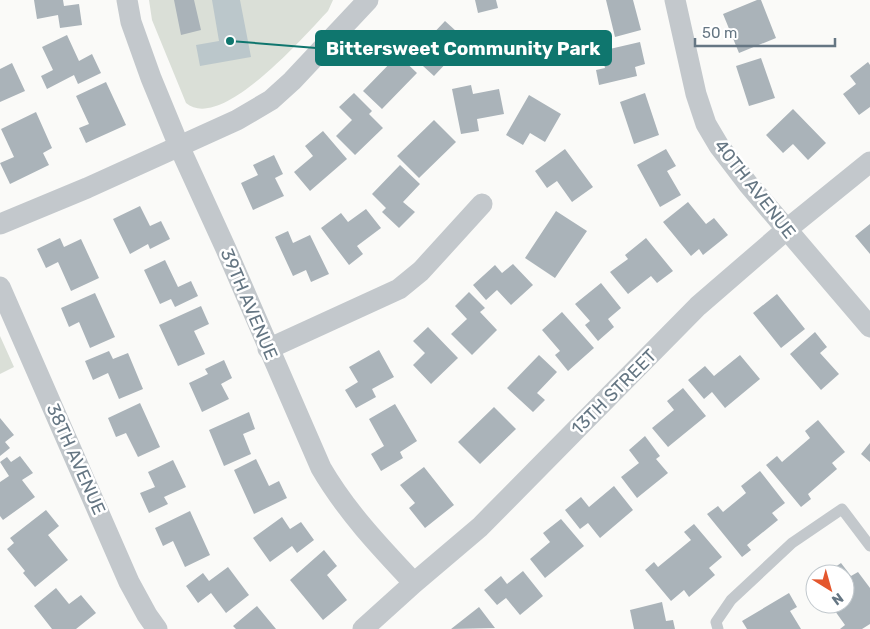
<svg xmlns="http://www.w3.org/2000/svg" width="870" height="629" font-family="Rubik,sans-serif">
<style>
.green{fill:#dadfd7}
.water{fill:#bbc7cb}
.building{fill:#aab3b9}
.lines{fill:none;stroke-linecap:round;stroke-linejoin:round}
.service{stroke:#c3c8cc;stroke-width:11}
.minor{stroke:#c3c8cc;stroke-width:21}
.labels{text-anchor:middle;stroke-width:5;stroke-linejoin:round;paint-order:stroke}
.street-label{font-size:18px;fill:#657683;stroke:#fff}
.leader{fill:none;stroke:#0f766e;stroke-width:2}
.callout-dot{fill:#0f766e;stroke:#fff;stroke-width:2}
.callout{fill:#0f766e;stroke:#0f766e;stroke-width:2}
.callout-label{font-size:19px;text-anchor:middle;font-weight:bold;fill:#fff}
</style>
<rect width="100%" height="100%" fill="#fafaf8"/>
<path class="green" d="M149 0H333L328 11C305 35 221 133 186 103L152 20Z
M0 336 14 367 0 374Z"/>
<path class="water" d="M212 0H240L251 57 200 66 196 45 219 41Z"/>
<path class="building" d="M34 0H63L64 6 79 4 82 25 60 28 58 15 37 19Z
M174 0H194L201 30 181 35Z
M475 0H496L498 8 478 13Z
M606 0H633L641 30 615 37Z
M757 0H761L776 38 739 53 723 14Z
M445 21 467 41 434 76 412 56Z
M67 35 79 61 92 54 101 73 78 84 74 75 47 89 41 76 53 70 42 47Z
M640 42 645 64 635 67 637 76 599 85 596 70 605 68 601 51Z
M398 55 417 73 382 109 363 91Z
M761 58 775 98 749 106 736 66Z
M868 62 870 65V107L859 115 843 94 856 84 850 76Z
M12 63 25 91 0 102V69Z
M106 82 126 125 86 143 79 128 89 124 76 96Z
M471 85 473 94 499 89 504 114 477 119 479 131 461 134 452 89Z
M354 93 372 111 369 114 383 128 355 155 336 136 352 120 339 107Z
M645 93 659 135 634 144 620 102Z
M529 95 561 114 545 142 530 133 523 145 506 135Z
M793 109 826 143 808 160 793 144 783 153 766 135Z
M36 112 52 148 43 153 49 165 10 184 0 163 14 157 1 129Z
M434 120 456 142 419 178 397 156Z
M323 131 347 159 310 191 294 172 313 156 305 146Z
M565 149 593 187 572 202 557 181 547 188 535 171Z
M666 149 676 166 667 171 681 195 660 207 637 165Z
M274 155 283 174 275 178 284 196 253 210 241 183 258 175 253 165Z
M400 165 420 184 403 202 415 212 399 228 382 212 386 208 372 194Z
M688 202 706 224 714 218 728 235 703 255 699 249 691 256 663 222Z
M140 206 150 226 161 221 170 239 150 249 148 244 130 254 113 219Z
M366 209 381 228 357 246 363 254 349 265 321 228 341 213 348 222Z
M556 211 587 231 555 278 525 258Z
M870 224V254L855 236Z
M288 231 293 243 310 235 329 274 311 282 306 270 293 276 275 237Z
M60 238 64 247 81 239 99 278 71 291 58 262 46 268 37 249Z
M646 238 673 271 657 283 651 276 628 294 610 272 628 259 625 255Z
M165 260 178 287 191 281 198 296 175 307 171 299 160 304 144 270Z
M513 264 533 285 511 305 497 290 486 300 473 285 495 265 502 273Z
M601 283 621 308 608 319 614 327 598 341 585 325 590 321 575 304Z
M469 292 485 308 480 312 497 330 472 355 451 334 467 319 455 306Z
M95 293 115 337 90 348 79 322 69 327 61 308Z
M777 294 805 329 781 348 753 313Z
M201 306 209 324 194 331 205 354 178 366 159 325Z
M562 312 594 348 568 371 555 355 560 351 542 330Z
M428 327 458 358 431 384 413 365 425 353 413 341Z
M815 332 827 347 820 353 839 374 821 390 790 354Z
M379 350 394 377 372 389 376 397 356 408 345 390 358 382 349 367Z
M109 351 113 359 128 353 143 389 119 399 108 373 93 380 85 361Z
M539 355 557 372 537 393 545 400 533 412 507 388Z
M740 355 760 379 725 408 712 392 704 399 688 380 705 366 714 376Z
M224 360 232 378 221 384 229 399 202 412 189 383 208 374 205 369Z
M683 388 706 416 668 447 652 428 674 410 667 401Z
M140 403 160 447 138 457 126 433 116 437 108 418Z
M395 404 417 441 400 452 403 458 381 471 371 454 384 446 369 419Z
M494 407 516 429 480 464 458 442Z
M249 412 255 429 243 434 251 454 224 466 209 430Z
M0 418 14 435 5 442 10 448 0 456Z
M818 420 845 452 832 463 837 469 808 494 811 499 801 507 766 465 777 456 782 462 810 438 805 431Z
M645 436 660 456 656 459 668 473 637 498 621 477 639 463 629 450Z
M870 443V462L861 454Z
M20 456 33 473 22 480 35 497 3 520 0 516V482L9 476 0 462 7 457 11 462Z
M256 459 269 486 279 481 287 498 254 514 234 470Z
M173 460 186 487 164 497 168 504 149 513 140 493 155 487 148 472Z
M424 467 454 505 425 528 409 508 415 503 400 485Z
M760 471 785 503 772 513 778 520 747 545 751 550 742 557 707 514 718 506 723 512 746 493 741 486Z
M614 486 633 510 600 538 588 523 580 529 565 510 581 497 589 507Z
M46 510 59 526 48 535 68 560 35 587 23 573 25 571 7 549 14 543 10 538Z
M190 511 210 555 185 567 173 541 163 546 155 528Z
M282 517 290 529 301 522 314 540 297 553 292 546 270 562 253 538Z
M561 519 584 546 545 578 530 559 550 542 543 533Z
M694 524 722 557 709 568 715 575 689 597 684 590 671 601 645 570 654 562 658 567 691 540 684 532Z
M324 550 337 566 327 575 347 600 323 620 290 580Z
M841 563 851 576 858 572 870 588V624L862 629H840L845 625 830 604H845V574H825Z
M228 567 249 595 226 613 211 593 198 603 186 586 203 573 209 581Z
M523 571 543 596 520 615 506 598 497 605 484 590 501 576 507 584Z
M815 581V599L807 587Z
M56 588 69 604 81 595 96 613 76 629H52L34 606Z
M789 593 797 607 790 611 801 629H747L742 621Z
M662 602 666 621 673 620 675 629H634L630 610Z
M257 606 276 629H236L233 626Z
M479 607 495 628 451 629Z"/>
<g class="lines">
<path class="service" d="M718 629 716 622 731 600 792 543 842 509 870 546"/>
<path class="minor" d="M127 0 131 22 151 78 179 146 226 249 321 468C346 511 380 547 414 583
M675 0 696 94 706 124 719 146 748 184 870 327
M0 224 87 188 237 120 271 100 292 81 368 0
M0 287 129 582 147 615 157 629
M268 349 399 289 421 271 482 204
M363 629 414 583 480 527 698 306 786 230 870 162"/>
</g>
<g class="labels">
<g class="street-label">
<text transform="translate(755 189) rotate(52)" y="6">40TH AVENUE</text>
<text transform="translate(249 304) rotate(67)" y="6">39TH AVENUE</text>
<text transform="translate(614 392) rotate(-45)" y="6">13TH STREET</text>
<text transform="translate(76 459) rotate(66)" y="6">38TH AVENUE</text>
</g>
</g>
<path class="leader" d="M230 41L316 48"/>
<circle class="callout-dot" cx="230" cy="41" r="5"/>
<rect class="callout" x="316" y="31" width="295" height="34" rx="5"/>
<g class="callout-label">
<text x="463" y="55">Bittersweet Community Park</text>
</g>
<g transform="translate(830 589) rotate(143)"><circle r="24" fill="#ffffff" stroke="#c1c8cd"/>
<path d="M0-4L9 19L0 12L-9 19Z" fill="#e4572e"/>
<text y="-8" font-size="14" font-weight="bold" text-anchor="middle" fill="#657683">N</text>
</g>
<path d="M695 38v8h140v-8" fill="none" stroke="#657683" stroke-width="2.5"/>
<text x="702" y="38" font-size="15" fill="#657683" stroke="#ffffff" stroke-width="4" paint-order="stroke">50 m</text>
</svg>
